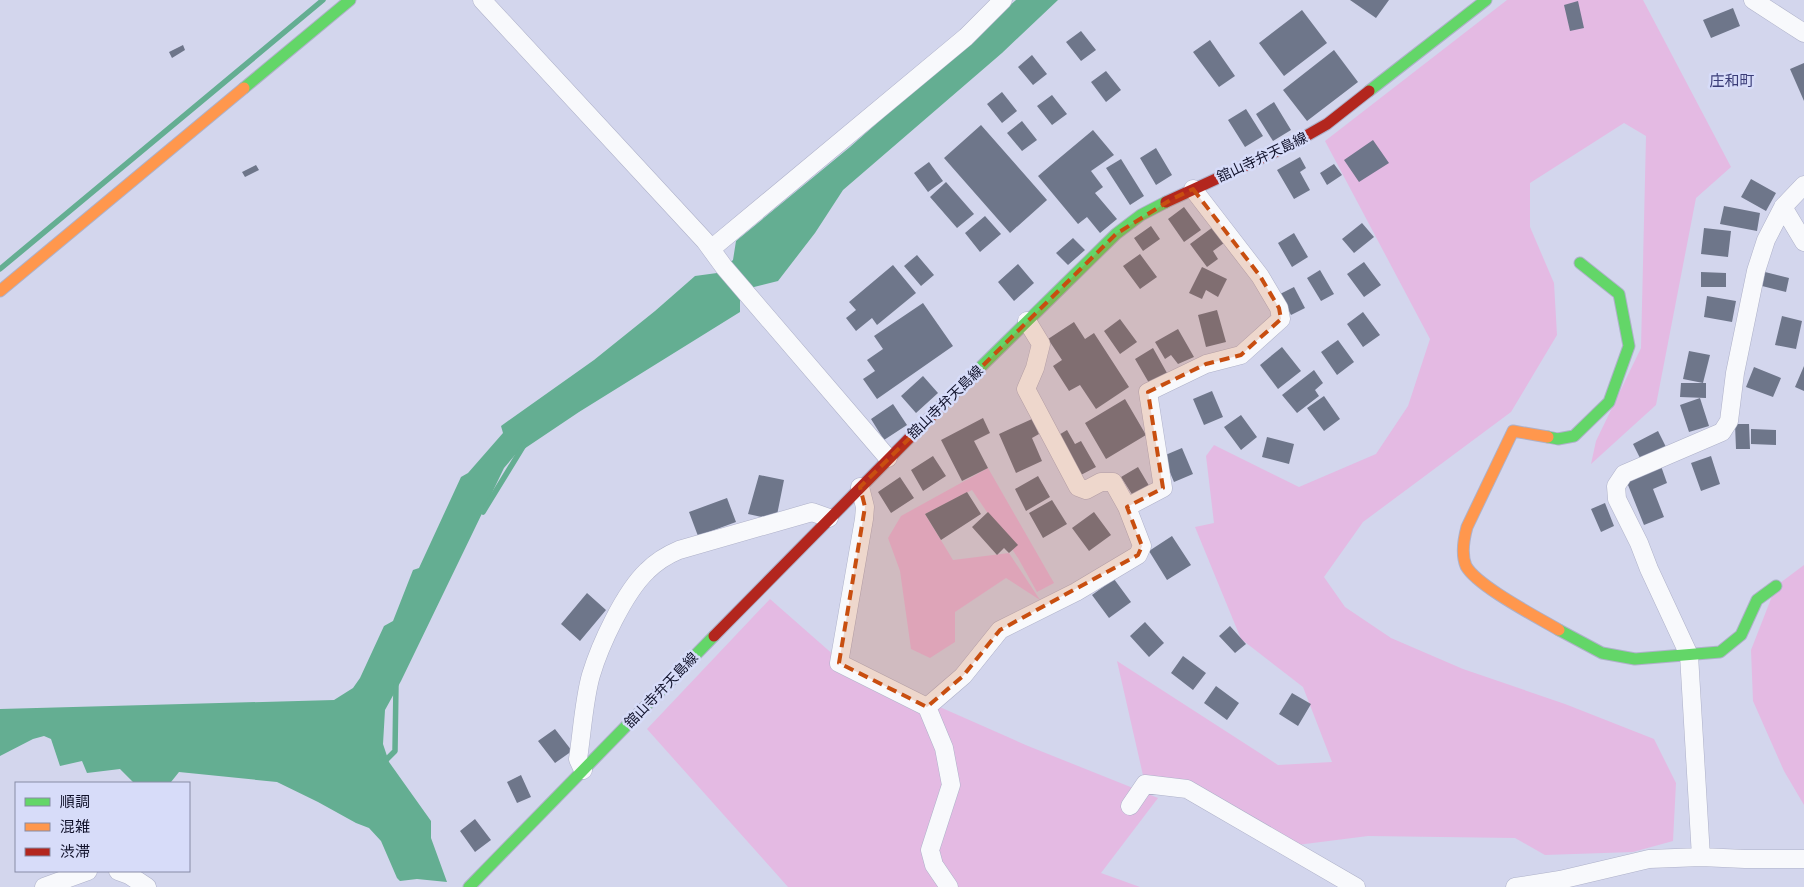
<svg xmlns="http://www.w3.org/2000/svg" width="1804" height="887" font-family="Ubuntu,'Noto Sans JP',sans-serif">
<style>
.green{fill:#e4bae3}
.water{fill:#64ae92}
.lines{fill:none;stroke-linecap:round;stroke-linejoin:round}
.stream{stroke:#64ae92;stroke-width:5.5}
.building{fill:#6e768a}
.street-casing{stroke:#aeb1c9;stroke-width:19}
.fast-casing{stroke:#aeb1c9;stroke-width:13}
.slow-casing{stroke:#aeb1c9;stroke-width:13}
.jam-casing{stroke:#aeb1c9;stroke-width:13}
.street{stroke:#f8f9fc;stroke-width:18}
.fast{stroke:#63d668;stroke-width:11}
.slow{stroke:#ff974d;stroke-width:11}
.jam{stroke:#b3261e;stroke-width:11}
.marked{fill:#c84e10;fill-opacity:0.2;stroke:#c84e10;stroke-width:4;stroke-dasharray:10 6;stroke-linejoin:round}
.labels{text-anchor:middle;stroke-width:5;stroke-linejoin:round;paint-order:stroke}
.street-label{font-size:14px;fill:#10112a;stroke:#d7dcf9}
.neighbourhood-label{font-size:15px;fill:#3a3c78;stroke:#d7dcf9}
</style>
<rect width="100%" height="100%" fill="#d3d6ed"/>
<path class="green" d="M1507 0H1643L1731 167 1696 198 1656 405 1591 464 1596 441 1641 348 1646 136 1624 123 1530 183V227L1554 283 1557 335 1511 412 1363 522 1324 577 1345 607 1391 638 1463 669 1565 704 1654 739 1676 783 1673 841 1633 852 1545 855 1515 838 1368 836 1297 845 1232 805 1145 784 1117 661 1278 765 1332 762 1303 687 1241 639 1195 527 1214 523 1206 456 1214 445 1299 487 1376 454 1408 406 1430 339 1325 141Z
M988 468 1054 583 1037 592 1018 558 972 490 925 514 953 560 1009 553 1040 600 1006 578 955 612V642L930 658 911 649 900 571 888 538 901 516Z
M1804 565V805L1784 771 1753 701 1751 650 1776 586Z
M770 599 836 657 840 663 1028 746 1158 798 1101 873 1140 887H788L647 729Z"/>
<path class="water" d="M1016 0H1058L1002 53 843 190 815 233 778 281 754 287 740 298V312L579 412 515 455 504 468 401 681 385 710 383 744 389 762 431 821V838L447 882 417 879 400 881 397 878 381 841 369 828 356 823 318 802 277 782 179 772 171 782 134 783 120 769 87 773 82 761 60 766 51 739 44 736 33 739 0 756V709L334 700 353 688 360 678 384 626 393 621 413 570 419 568 461 477 468 473 503 433 501 426 594 360 655 311 695 276 717 273 733 260 736 241 850 147Z"/>
<g class="lines">
<path class="stream" d="M0 269 323 0
M483 512 524 445
M382 757 387 759 395 751 396 684"/>
</g>
<path class="building" d="M1350 0H1389L1376 18Z
M1578 1 1584 28 1570 31 1564 5Z
M1733 8 1740 26 1711 38 1703 20Z
M1302 10 1327 43 1284 76 1259 43Z
M1081 31 1096 50 1081 61 1066 42Z
M1210 40 1235 76 1219 87 1193 52Z
M183 45 185 50 172 58 169 52Z
M1334 50 1358 82 1307 121 1283 90Z
M1032 55 1047 74 1033 85 1018 67Z
M1804 63V101L1790 69Z
M1106 71 1121 90 1106 102 1091 82Z
M1002 92 1017 111 1002 123 987 104Z
M1052 95 1067 114 1052 125 1037 106Z
M1274 102 1291 130 1273 141 1256 114Z
M1246 109 1263 136 1245 147 1228 120Z
M1022 121 1037 140 1022 151 1007 133Z
M981 125 1047 200 1010 233 944 158Z
M1093 130 1114 155 1091 171 1103 187 1095 193 1117 219 1100 233 1087 217 1078 224 1038 176Z
M1373 140 1389 163 1359 182 1344 160Z
M1156 148 1172 175 1156 185 1140 158Z
M1300 157 1306 168 1300 172 1310 190 1294 199 1277 170Z
M1121 159 1144 196 1130 205 1106 168Z
M929 162 943 181 928 192 914 173Z
M1334 164 1342 175 1327 185 1320 173Z
M256 165 259 170 245 177 242 172Z
M1751 179 1776 193 1766 211 1741 197Z
M946 182 974 214 957 228 930 197Z
M1724 206 1760 213 1757 231 1720 224Z
M1184 207 1201 230 1184 242 1168 219Z
M985 216 1001 234 980 252 965 233Z
M1362 223 1374 237 1354 253 1342 239Z
M1151 226 1160 239 1143 251 1134 238Z
M1213 227 1224 243 1213 251 1218 259 1207 267 1190 244Z
M1704 228 1731 231 1728 257 1701 254Z
M1294 233 1308 257 1292 267 1278 243Z
M1073 238 1085 250 1068 265 1056 253Z
M1140 254 1157 277 1140 289 1123 266Z
M917 255 934 275 921 286 904 266Z
M1364 262 1381 285 1364 297 1347 274Z
M1018 264 1034 283 1014 301 998 282Z
M893 265 916 293 877 325 872 318 856 331 846 318 856 310 849 302Z
M1202 267 1227 279 1218 297 1206 290 1202 299 1189 293Z
M1320 270 1334 294 1321 301 1307 278Z
M1701 272 1726 273V287H1701Z
M1765 272 1789 278 1786 292 1762 286Z
M1294 287 1305 308 1291 315 1280 294Z
M1707 296 1736 301 1732 322 1704 317Z
M923 303 953 346 877 399 863 379 875 371 867 360 883 349 874 336Z
M1217 310 1226 342 1206 347 1198 315Z
M1363 312 1380 335 1363 347 1347 324Z
M1782 316 1802 321 1796 349 1775 345Z
M1120 319 1137 342 1120 354 1104 331Z
M1074 322 1085 339 1094 333 1129 387 1096 409 1080 385 1069 391 1053 366 1062 360 1048 339Z
M1178 329 1194 357 1178 364 1171 355 1165 359 1155 342Z
M1338 340 1354 362 1337 375 1321 352Z
M1282 347 1301 371 1278 389 1260 365Z
M1153 348 1167 373 1149 383 1135 359Z
M1689 351 1710 355 1703 383 1683 379Z
M1804 366V391L1795 387Z
M1754 367 1781 378 1773 397 1746 387Z
M1314 370 1323 383 1315 390 1319 396 1297 413 1282 395Z
M923 376 938 393 916 413 901 396Z
M1681 383H1706V398L1680 397Z
M1212 391 1223 417 1204 425 1193 399Z
M1324 396 1340 419 1324 431 1307 408Z
M1700 398 1709 426 1689 432 1680 405Z
M1125 399 1146 435 1106 459 1085 423Z
M893 404 907 425 884 440 871 419Z
M1241 415 1257 437 1241 450 1224 427Z
M983 418 990 433 974 441 988 468 962 481 941 440Z
M1032 419 1039 434 1032 438 1042 461 1016 473 999 434Z
M1735 424H1749L1750 449H1736Z
M1751 429 1776 430V445L1751 444Z
M1067 430 1075 444 1081 441 1096 467 1079 476 1057 436Z
M1658 431 1666 447 1641 460 1633 444Z
M1267 437 1294 444 1289 464 1262 457Z
M1182 448 1193 474 1174 482 1163 456Z
M933 456 946 476 923 491 911 470Z
M1711 456 1720 484 1701 491 1691 463Z
M1661 466 1667 483 1653 489 1664 517 1644 525 1626 480Z
M1138 467 1151 489 1135 499 1121 477Z
M759 475 784 480 776 520 748 514Z
M1038 476 1050 497 1026 511 1015 489Z
M900 477 914 498 891 513 878 492Z
M967 492 981 514 941 540 925 514Z
M727 498 736 522 698 536 689 512Z
M1052 500 1067 524 1043 538 1029 513Z
M1605 503 1614 526 1601 532 1591 509Z
M988 512 1018 545 1009 553 1004 548 997 555 972 527Z
M1094 512 1111 535 1089 551 1072 528Z
M1172 536 1191 565 1167 580 1149 551Z
M1114 579 1131 602 1109 618 1092 595Z
M587 593 606 610 580 641 561 624Z
M1145 622 1164 643 1149 657 1130 636Z
M1230 626 1246 644 1235 653 1219 636Z
M1183 656 1206 673 1193 690 1171 673Z
M1216 686 1239 703 1227 720 1204 703Z
M1292 693 1311 704 1298 726 1279 714Z
M555 729 572 751 555 763 538 741Z
M521 775 531 797 517 803 507 782Z
M475 819 491 840 475 852 460 831Z"/>
<g class="lines">
<defs>
<path id="street" d="M482 0 705 241 724 267 888 458
M1753 0 1804 33
M1783 207 1804 242
M711 249 966 37 1003 0
M860 487 865 507 864 519 839 663 927 707
M1127 507 1163 488 1148 392 1206 364 1241 355 1281 319 1279 308 1260 276 1193 189
M583 770 578 759C582 733 584 699 591 675 600 645 624 593 647 571 656 562 667 555 679 550L812 512 829 518
M1130 806 1145 784 1187 789 1356 887
M1701 857 1689 655 1649 569 1639 543 1617 499 1616 486 1624 474 1722 432 1729 421 1735 373 1756 271 1766 240 1783 207 1804 185
M118 871 129 875 147 887
M44 887 88 871
M949 887 934 865 930 850 951 785 944 748 927 707 963 676 1000 630 1076 592 1138 555 1142 546 1127 507 1113 482H1101L1086 490 1078 487 1026 389 1035 368 1041 344 1027 321
M1515 887 1560 880 1649 859 1701 857 1745 859H1804"/>
<path id="fast" d="M244 88 350 0
M1369 91 1486 0
M939 408 1116 234 1141 215 1166 202
M1548 437 1558 439 1574 436 1609 402 1629 346 1619 294 1580 263
M1559 630 1602 653 1635 659 1720 652 1741 635 1757 600 1776 586
M469 887 714 636"/>
<path id="slow" d="M0 291 244 88
M1548 437 1513 431 1467 527C1464 538 1461 554 1466 566 1477 586 1537 617 1559 630"/>
<path id="jam" d="M1166 202 1292 144 1327 124 1369 91
M714 636 939 408"/>
</defs>
<use href="#street" class="street-casing"/>
<use href="#fast" class="fast-casing"/>
<use href="#slow" class="slow-casing"/>
<use href="#jam" class="jam-casing"/>
<use href="#street" class="street"/>
<use href="#fast" class="fast"/>
<use href="#slow" class="slow"/>
<use href="#jam" class="jam"/>
</g>
<path class="marked" d="M1193 189 1260 276 1279 308 1281 319 1241 355 1206 364 1148 392 1163 488 1127 507 1142 546 1138 555 1000 630 963 676 927 707 839 663 865 507 860 487 1116 234 1172 199Z"/>
<g class="labels">
<g class="street-label">
<text transform="translate(1262 157) rotate(-25)" y="5">舘山寺弁天島線</text>
<text transform="translate(945 402) rotate(-44)" y="5">舘山寺弁天島線</text>
<text transform="translate(661 690) rotate(-46)" y="5">舘山寺弁天島線</text>
</g>
<g class="neighbourhood-label">
<text x="1732" y="86">庄和町</text>
</g>
</g>
<rect x="15" y="782" width="175" height="90" fill="#d7dcf9" stroke="#878ba6"/>
<rect x="25" y="798" width="25" height="8" fill="#63d668" stroke="#878ba6"/>
<text x="60" y="807" font-size="15" fill="#10112a">順調</text>
<rect x="25" y="823" width="25" height="8" fill="#ff974d" stroke="#878ba6"/>
<text x="60" y="832" font-size="15" fill="#10112a">混雑</text>
<rect x="25" y="848" width="25" height="8" fill="#b3261e" stroke="#878ba6"/>
<text x="60" y="857" font-size="15" fill="#10112a">渋滞</text>
</svg>
